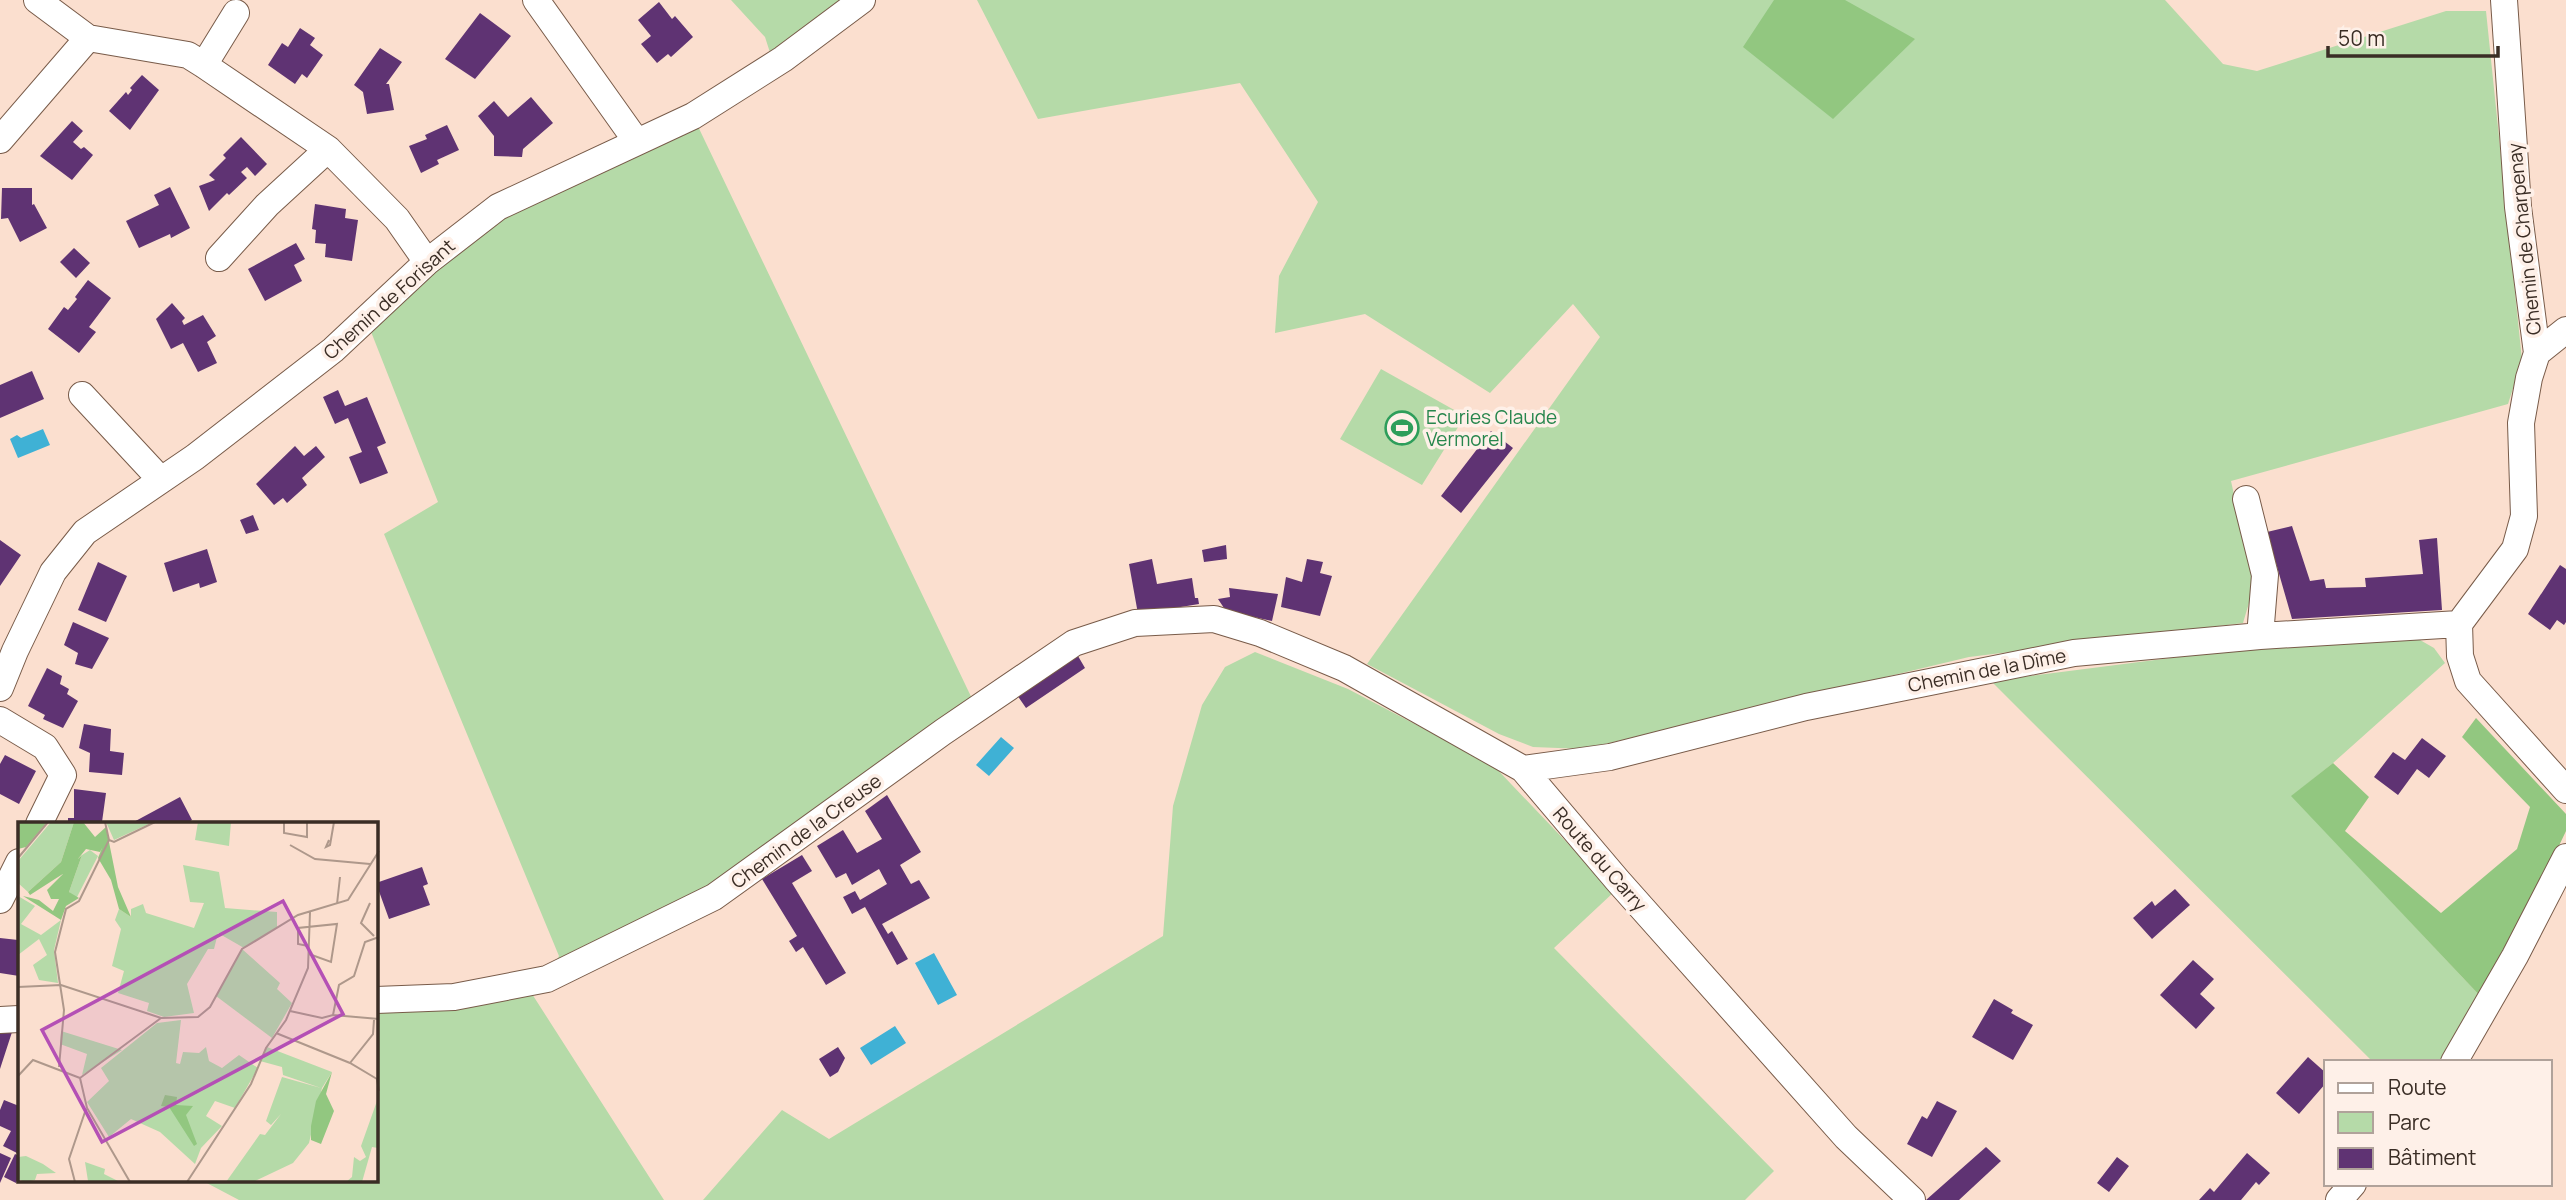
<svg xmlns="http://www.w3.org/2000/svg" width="2566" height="1200" font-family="Manrope,sans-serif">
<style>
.green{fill:#b5daa8}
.forest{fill:#92c780}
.water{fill:#3fb1d5}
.building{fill:#5f3373}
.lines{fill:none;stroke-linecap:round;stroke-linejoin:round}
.minor-casing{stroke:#785b49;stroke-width:28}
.minor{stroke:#fff;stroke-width:26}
.labels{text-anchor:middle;stroke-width:7;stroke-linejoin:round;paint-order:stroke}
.street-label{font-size:19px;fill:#3a2d25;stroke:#fef0e8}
.leisure-label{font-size:19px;fill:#27864d;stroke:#fef0e8;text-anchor:start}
.inset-road{fill:none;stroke:#ae988b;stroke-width:2}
.view{fill:#b450b5;fill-opacity:0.15;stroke:#b450b5;stroke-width:3.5}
.inset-edge{fill:none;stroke:#3a2d25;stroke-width:3.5}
</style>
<rect width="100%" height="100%" fill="#fbdfcf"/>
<path class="green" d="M731 0H862L774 65 765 37Z
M977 0H2165L2223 64 2257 71 2446 11H2486L2522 360 2508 404 2231 481 2254 586 2243 623 1969 657 1584 749 1533 747 1499 734 1367 664 1600 337 1573 304 1490 393 1365 314 1275 333 1279 276 1318 202 1240 83 1038 119Z
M693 116 977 709 714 897 547 979 559 956 384 534 438 502 366 319 498 207Z
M1381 369 1465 416 1422 485 1340 439Z
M2413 636 2434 648 2445 663 2333 763 2292 796 2482 998 2443 1062H2373L1991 681 2233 650Z
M1255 652 1348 689 1493 765 1614 892 1554 948 1774 1171 1745 1200H703L782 1110 829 1139 1163 936 1173 806 1202 705 1225 667Z
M525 983 664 1200H239L203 1181H376V1000Z"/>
<path class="forest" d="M1774 0H1845L1915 39 1833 119 1743 47Z
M2476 718 2566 814V831L2505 959 2482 998 2291 796 2333 763 2369 797 2345 831 2441 913 2517 849 2530 807 2462 737Z"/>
<path class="water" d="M43 429 50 445 18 458 10 439 17 435 21 438Z
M1001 737 1014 748 989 776 976 765Z
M934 953 957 995 938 1005 915 963Z
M895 1026 906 1043 871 1065 860 1048Z"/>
<path class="building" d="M659 2 672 19 675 16 693 37 671 57 668 54 657 63 641 44 651 36 638 20Z
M480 13 511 36 475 79 445 59Z
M300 28 315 38 310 45 323 55 307 78 302 74 295 84 268 65 282 43 288 47Z
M380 48 402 62 386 84H389L394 110 367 114 363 92 354 85Z
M142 75 159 90 130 130 109 111 126 92 128 95 132 90 130 88Z
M531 97 553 123 523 149 522 157 494 156V136L478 116 494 101 508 117Z
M72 121 83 131 73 142 81 149 84 147 93 155 72 180 40 156Z
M447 125 459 150 437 160 439 164 421 173 409 146 427 139 425 135Z
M241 137 267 164 255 176 247 167 241 172 247 178 229 195 227 193 209 211 199 186 215 180 209 175 226 158 223 155Z
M170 187 190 228 171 238 170 234 139 248 126 221 159 205 154 195Z
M2 188H32V205L34 204 47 228 20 242 8 218 1 219Z
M315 204 346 209 345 218 358 220 352 261 325 257 326 244 315 243 316 230 312 229Z
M296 243 305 259 294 265 302 281 265 301 248 269Z
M74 248 90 263 76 278 60 262Z
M88 280 111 298 89 327 96 332 79 353 48 329 64 307 68 310 77 299 75 297Z
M172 303 185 318 182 321 184 325 203 315 216 336 207 342 217 363 198 372 183 343 171 349 156 319Z
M32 371 44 399 0 418V385Z
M338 390 345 406 367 397 386 443 377 447 388 473 360 484 349 457 362 452 348 418 335 424 323 397Z
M1491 431 1513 448 1461 513 1441 496Z
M295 446 304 456 316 446 325 457 302 478 307 485 287 503 283 498 274 505 256 484Z
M253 515 259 530 246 534 240 520Z
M2292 526 2310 581 2324 579 2326 588 2366 587 2365 578 2423 574 2419 540 2437 538 2442 610 2292 619 2267 532Z
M0 540 21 555 0 586Z
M1226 545 1227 559 1204 562 1202 550Z
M207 549 217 582 200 588 199 583 173 592 164 563Z
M1152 559 1157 584 1192 578 1195 598H1198L1199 604 1138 614 1129 564Z
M1307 559 1323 562 1320 573 1332 576 1320 616 1281 607 1286 577 1302 582Z
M98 562 127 576 106 622 78 610Z
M2560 565 2566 569V622L2564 625 2557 620 2550 630 2528 614Z
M1229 588 1278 594 1272 621 1226 611 1218 599 1230 597Z
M73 622 109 638 92 669 75 664 78 653 64 645Z
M1078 656 1085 668 1026 708 1017 695Z
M47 668 62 676 60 684 69 689 67 694 78 701 63 728 43 719 45 715 28 706Z
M84 724 111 729 110 751 124 753 122 775 89 772 90 753 79 748Z
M2422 738 2446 756 2429 778 2417 769 2398 795 2374 777 2393 752 2405 760Z
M5 755 36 771 19 804 0 794V764Z
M74 789 106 793 102 822 68 824V818H74Z
M887 795 921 852 900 865 911 884 919 880 930 898 882 924 888 934 892 931 908 959 897 965 865 907 852 914 843 897 855 891 860 900 887 884 879 869 852 885 846 873 836 878 817 846 843 830 857 853 882 839 865 811Z
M180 797 192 820 185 824H130Z
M802 855 812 871 792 883 846 973 826 985 803 947 796 952 789 941 797 936 762 879Z
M422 867 428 884 423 886 430 905 389 919 376 883Z
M2175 889 2190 905 2152 939 2133 918 2152 901 2155 906Z
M0 938 18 940 19 976 0 973Z
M2193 960 2214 979 2200 994 2215 1008 2196 1029 2160 995Z
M1994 999 2013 1010 2011 1013 2033 1025 2013 1060 1972 1037Z
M0 1029H13L0 1069Z
M838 1047 845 1058 838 1072 830 1077 819 1059Z
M2308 1057 2326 1073V1083L2299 1114 2276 1093Z
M4 1100 19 1106V1154L3 1146 11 1131 0 1126V1110Z
M1937 1101 1957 1111 1932 1157 1907 1144 1922 1116 1927 1119Z
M1986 1147 2001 1161 1959 1200H1926Z
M0 1153 11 1158 0 1183Z
M2247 1153 2270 1173 2259 1185 2256 1182 2241 1200H2199L2210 1188 2214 1192Z
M15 1154 19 1156V1177L16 1183 4 1177Z
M2117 1157 2129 1166 2109 1192 2097 1183Z"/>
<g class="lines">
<defs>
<path id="minor" d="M37 0 88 38 188 55 204 65 328 149 397 219 427 262
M536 0 637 142
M204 65 236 13
M0 140 88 38
M219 258 267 205 328 149
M2537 353 2566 330
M82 395 161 480
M2246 499 2265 575 2260 636
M2459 624 2515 549 2524 516 2521 423 2529 378 2537 353 2518 207 2504 0
M2459 624 2460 656 2468 681 2566 790
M0 688 15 651 53 572 85 532 195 457 333 350 427 262 498 207 693 116 783 59 862 0
M0 720 45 747 63 775 39 824
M1523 769 1610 757 1806 707 2074 653 2260 636 2459 624
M0 900 19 862
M376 1000 454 997 547 979 714 897 943 732 1074 643 1135 623 1214 619 1260 633 1344 668 1523 769 1618 881 1846 1137 1912 1200
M0 1020 19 1019
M2454 1062 2515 956 2566 857
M2339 1200 2353 1184"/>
</defs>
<use href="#minor" class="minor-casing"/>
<use href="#minor" class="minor"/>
</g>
<defs>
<symbol id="stadium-ring" viewBox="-11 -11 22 22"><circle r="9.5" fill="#fef0e8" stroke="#2e9e5b" stroke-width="1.5"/><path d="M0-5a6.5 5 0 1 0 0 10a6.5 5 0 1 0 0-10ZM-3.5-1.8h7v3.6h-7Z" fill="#2e9e5b"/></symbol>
</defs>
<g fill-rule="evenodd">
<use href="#stadium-ring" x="1383" y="409" width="38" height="38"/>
</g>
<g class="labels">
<g class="street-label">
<text transform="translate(2524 239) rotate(-96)" y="7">Chemin de Charpenay</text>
<text transform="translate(389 299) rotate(-42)" y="7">Chemin de Forisant</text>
<text transform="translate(1987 670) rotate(-11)" y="7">Chemin de la Dîme</text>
<text transform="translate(806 831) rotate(-36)" y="7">Chemin de la Creuse</text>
<text transform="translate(1600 859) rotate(49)" y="7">Route du Carry</text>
</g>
<g class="leisure-label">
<text x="1426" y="424">Ecuries Claude<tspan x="1426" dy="22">Vermorel</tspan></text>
</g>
</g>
<g transform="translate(18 822)">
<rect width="360" height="360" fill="#fbdfcf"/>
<path d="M33 0H56L43 40 10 70 0 61V39ZM88 0 133 1 96 18ZM180 0H213L211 24 177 18ZM72 28 80 34 58 77 51 70 64 33ZM165 43 201 50 207 86 259 90V106L226 126 200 111 196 127H190L169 162 176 191 146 195 129 189 131 181 100 171 106 149 94 144 103 107 97 98 101 87 113 95V87L125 82 128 91 176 106 186 81 172 80ZM0 74 17 84 3 102 23 113 43 98 36 128 40 161 21 158 15 143 29 133 21 117 0 133ZM224 127 262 161 259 167 274 181 254 216 198 174ZM163 198 158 241 162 242 165 230 181 231 188 225 191 239 204 246 221 233 240 246 217 286 197 279 188 294 204 304 183 326 177 342 142 310 113 297 91 315 69 280 91 259 83 246 139 201ZM43 209 104 228 64 253 69 232 42 222ZM249 225 314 250 304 266 291 321 275 341 235 360H208L242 312 247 313 263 292 253 303 248 299 264 255 303 266 265 253 264 245 242 239ZM359 279 360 326 354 325 344 360H328L334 355 336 335 342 339 348 335 343 324ZM8 334 25 342 38 351 19 352 17 358 7 360 0 357V335ZM67 340 87 347 86 352 102 360H59L70 359Z" fill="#b5daa8"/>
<path d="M0 0H29L8 25 0 27ZM56 0H65L77 15 88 5 100 65 113 95 101 87 93 58 80 36 84 26 82 30 68 27 51 48 12 73 10 70 43 40ZM64 33 51 70 61 76 48 84 43 98 5 74 21 78 35 89 41 77H33L29 68ZM314 250 308 272 316 289 303 322 293 318V304L298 279ZM147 273 159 275 158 283 175 284 168 293 179 322 176 324 151 285 143 284Z" fill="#92c780"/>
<path class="inset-road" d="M87 0 91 18 96 20 137 0M266 0V11L289 15V0M311 18 308 25 312 23 316 0M272 23 297 37 352 42M0 36 30 0M352 81 343 101 356 114M319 82 322 55M290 124 280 122V106L319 102 313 140 291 132M0 165 43 163 143 196 180 195 192 185 224 127 280 93 330 78 361 29M272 189 304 196 315 193 361 197M315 193 321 163 336 154 347 120 361 115M258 211 332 241 359 257 361 269M332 241 355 212 356 198M41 245 46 188 37 130 48 87 61 79 91 18M0 254 15 238 62 256M62 256 69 286 112 360M62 256 143 196M57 360 51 337 68 287M169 360 233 262 248 226 268 198 290 146 292 90"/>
<path class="view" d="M265 79 325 192 84 320 24 208Z"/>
<rect width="360" height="360" class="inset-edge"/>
</g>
<rect x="2324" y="1060" width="228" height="126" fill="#fef0e8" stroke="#b0a29a" stroke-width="2"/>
<rect x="2338" y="1083" width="35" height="10" fill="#ffffff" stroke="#b0a29a" stroke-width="2"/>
<text x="2388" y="1095" font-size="21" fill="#3a2d25">Route</text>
<rect x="2338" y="1112" width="35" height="21" fill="#b5daa8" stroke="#b0a29a" stroke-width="2"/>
<text x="2388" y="1130" font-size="21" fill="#3a2d25">Parc</text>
<rect x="2338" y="1148" width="35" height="21" fill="#5f3373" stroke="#b0a29a" stroke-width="2"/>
<text x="2388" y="1165" font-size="21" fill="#3a2d25">Bâtiment</text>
<path d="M2328 46v10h170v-10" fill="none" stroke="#3a2d25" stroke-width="3.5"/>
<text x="2338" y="46" font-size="21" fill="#3a2d25" stroke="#fef0e8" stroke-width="5" paint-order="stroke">50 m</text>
</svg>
